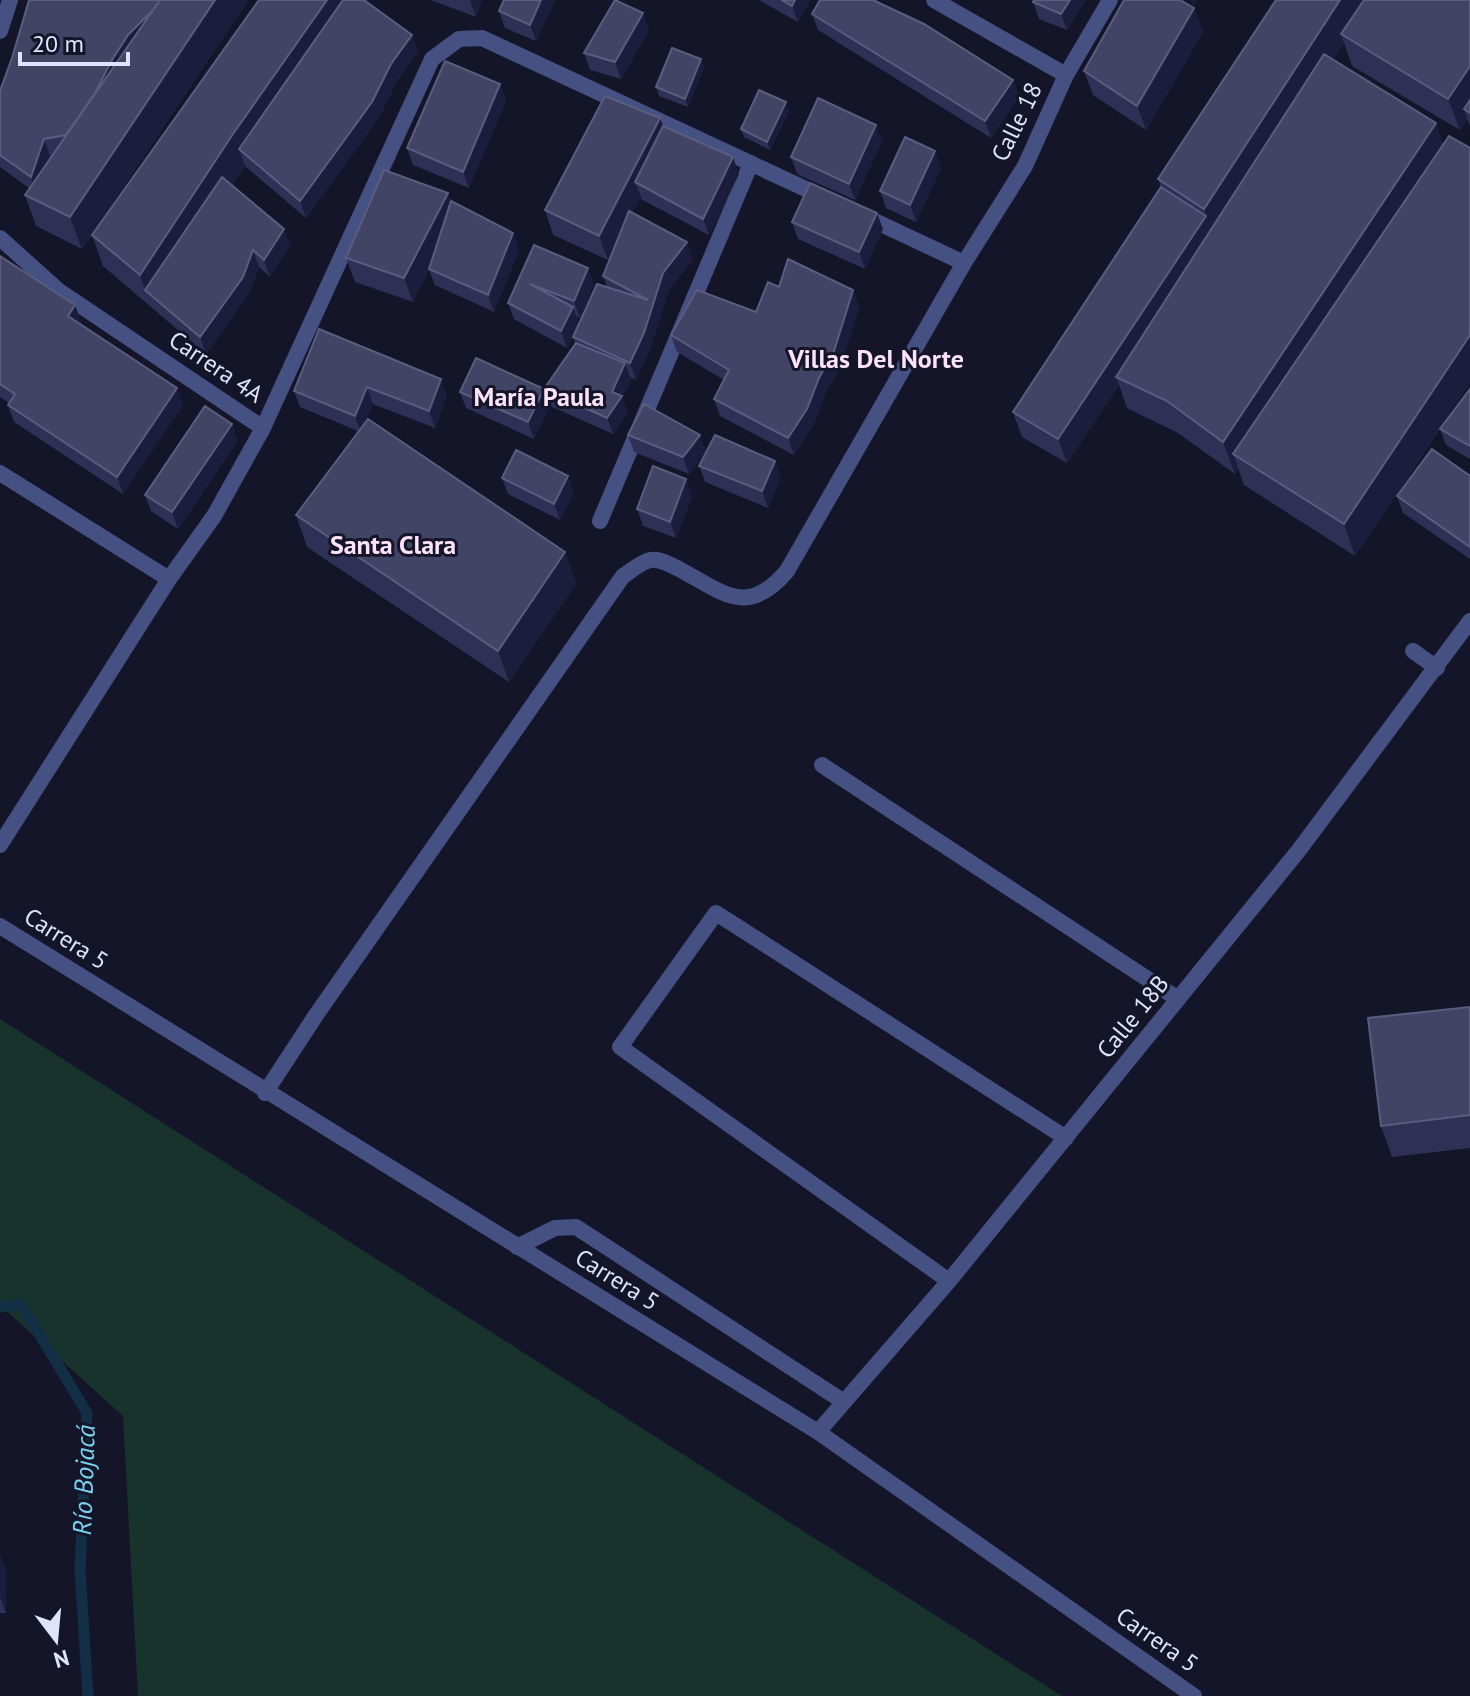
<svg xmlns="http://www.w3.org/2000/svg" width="1470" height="1696" font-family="'PT Sans',sans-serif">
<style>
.green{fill:#18332c}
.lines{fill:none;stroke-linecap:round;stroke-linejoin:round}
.stream{stroke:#122f45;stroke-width:11}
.service{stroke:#455083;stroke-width:16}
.minor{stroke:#455083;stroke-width:16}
.wall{fill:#2f3055}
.shaded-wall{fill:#1c1d3c}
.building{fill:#424466;stroke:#5b5d7e;stroke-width:2}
.labels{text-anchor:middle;stroke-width:6;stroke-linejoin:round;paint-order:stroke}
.street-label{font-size:24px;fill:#e0e3fb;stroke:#141529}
.neighbourhood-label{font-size:26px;font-weight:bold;fill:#fce2f8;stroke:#141529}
.water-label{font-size:26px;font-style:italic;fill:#7ad2f0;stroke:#141529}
</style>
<rect width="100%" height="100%" fill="#141529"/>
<path class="green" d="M0 1019 1062 1696H138L123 1416 0 1305Z"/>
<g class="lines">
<path class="stream" d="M0 1307 21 1304 87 1413 80 1570 88 1696"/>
<path class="service" d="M1413 651 1437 668"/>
<path class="minor" d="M934 0 1066 75
M0 31 10 0
M864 216 964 263
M0 238 59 291 263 428
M0 473 169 579
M600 521 751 163
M822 765 1178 999
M0 845 169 579 214 516 263 428 432 59 459 39 482 38 825 198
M0 926 818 1432 1194 1696
M265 1093 316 1015 623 576C631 571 641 562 650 560 660 558 671 565 679 569 724 593 747 618 787 571L964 263 1025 166 1066 75 1110 0
M517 1247 555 1228 576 1227 844 1402
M949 1281 620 1047 716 913 1066 1138
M818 1432 949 1281 1299 850 1470 621"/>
</g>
<path class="wall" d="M29 0H248L82 249 36 226 25 195 29 188 0 167V91L12 58Z
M431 0H482L476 17Z
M555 0 536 41 505 28 499 11Z
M759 0H810L798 22Z
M1086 0 1067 30 1039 19 1033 2Z
M1276 0H1470V126L1467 119 1460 130 1352 66 1344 43 1333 60 1440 428 1470 389V459L1446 445 1440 429 1355 556 1244 485 1238 468 1235 474 1178 433 1127 408 1119 385 1067 463 1022 437 1013 412 1161 187 1158 179Z
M1194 8 1203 32 1146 130 1093 95 1084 71Z
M812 14 1013 80 1019 96 991 138 818 30Z
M649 30 621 79 590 70 584 53Z
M412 35 418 52 397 81 378 119 306 218 245 166 232 185 290 245 270 277 259 267 249 293 206 354 103 266 92 235Z
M704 67 688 107 659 96 656 87Z
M500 84 506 101 469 188 413 165 407 148Z
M789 111 770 150 744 137 741 129Z
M660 118 663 126 739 174 709 235 641 199V197L632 213 693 259 669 290 650 349 636 380 630 377 631 379 622 399 628 413 613 434 550 406 544 389 575 344 573 337 578 326 567 348 514 319 508 303 534 245 594 284 580 318 576 316 579 324 607 287 603 276 616 245 608 260 553 235 545 210Z
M882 141 855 200 797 174 791 157Z
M941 168 916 222 886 208 880 191Z
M448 193 451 201 513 233 519 250 494 312 435 285 429 270 413 302 355 282 346 258Z
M792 222 883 229 865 269 798 239Z
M0 256 75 305 81 322 80 324 183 405 123 494 14 422 8 405 9 403 0 397Z
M779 287 853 290 859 307 840 368 825 394 813 426 794 455 720 416 714 399 724 380 677 352 671 335 756 312Z
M319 329 447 395 435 428 373 404 365 423 565 552 576 584 509 682 307 547 296 515 358 431 300 407 294 391Z
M460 392 550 406 534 439 466 408Z
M628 435 706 451 689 474 634 452Z
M238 440 178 529 151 511 145 495Z
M699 466 781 477 768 508 705 482Z
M1470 476V559L1403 513 1397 496Z
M502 478 574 493 560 520 508 494Z
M692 496 676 538 643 526 637 509Z
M1470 1007V1148L1392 1157 1381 1126Z
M0 1555 6 1572V1613H0Z"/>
<path class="shaded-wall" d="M162 0 75 133 112 60 128 35Z
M215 0H248L82 249 70 217Z
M327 0H354L239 149 245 166 156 299 145 290 140 275 233 134Z
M470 0H482L476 17Z
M541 0H555L536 41 530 25Z
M795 0H810L798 22 792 6Z
M1070 0H1086L1067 30 1061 14Z
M1191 0H1197L1193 7Z
M1340 0H1373L1341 34 1344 43 1215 240 1116 377 1119 385 1067 463 1058 439 1206 216 1204 209Z
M1194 8 1203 32 1146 130 1137 106Z
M643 13 649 30 621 79 615 62Z
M412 35 418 52 397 81 378 119 306 218 300 201 391 64Z
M701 59 704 67 688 107 685 99Z
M1470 66V113L1464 109 1467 119 1460 130 1448 99Z
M1013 80 1019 96 991 138 985 121Z
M500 84 506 101 469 188 463 172Z
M786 102 789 111 770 150 767 142Z
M660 118 669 142 635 182 641 197 608 260 599 236Z
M1436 123 1447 155 1233 454 1238 468 1235 474 1223 442Z
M876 125 882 141 855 200 849 184Z
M44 139 50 156 37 194 31 177Z
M935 151 941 168 916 222 910 205Z
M733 157 739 174 709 235 703 219Z
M448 193 457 218 413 302 404 278Z
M877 213 883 229 865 269 859 252Z
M284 229 290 245 270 277 264 260Z
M513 233 519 250 494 312 488 295Z
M687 242 693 259 669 290 650 349 636 380 630 363 663 273Z
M253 250 259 267 249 293 206 354 200 337Z
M588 268 594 284 580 318 574 301Z
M853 290 859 307 840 368 825 394 813 426 794 455 788 438 819 378Z
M75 305 81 322 74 333 68 316Z
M573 307 579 324 567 348 561 331Z
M1470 335V383L1355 556 1344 524Z
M625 363 631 379 622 399 628 413 613 434 607 418 612 392Z
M441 379 447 395 435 428 429 411Z
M367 387 373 404 361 432 355 416Z
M177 388 183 405 123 494 117 477Z
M544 389 550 406 534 439 528 422Z
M232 424 238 440 178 529 172 512Z
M700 435 706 451 689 474 683 457Z
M775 461 781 477 768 508 762 491Z
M568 476 574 493 560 520 554 504Z
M686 479 692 496 676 538 670 522Z
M565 552 576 584 509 682 498 651Z
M0 1555 6 1572V1613L0 1597Z"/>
<path class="building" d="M29 0H160L153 10 128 35 112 60 95 93 66 135 44 139 31 177 0 155V91L12 58Z
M160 0H215L70 217 25 195Z
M259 0H327L233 134 140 275 92 235Z
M343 0H364L412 35 391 64 372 102 300 201 239 149Z
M504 0H541L530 25 499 11Z
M615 0 643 13 615 62 584 53Z
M782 0H795L792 6Z
M820 0H873L924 24 1013 80 985 121 812 14Z
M1034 0H1070L1061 14 1033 2Z
M1124 0H1180L1194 8 1137 106 1084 71Z
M1276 0H1340L1204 209 1158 179Z
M1364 0H1470V66L1448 99 1341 34Z
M672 48 701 59 685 99 656 87Z
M1324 54 1436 123 1223 442 1167 401 1116 377Z
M445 61 500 84 463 172 407 148Z
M759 90 786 102 767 142 741 129Z
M605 96 660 118 599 236 545 210Z
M818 98 876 125 849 184 791 157Z
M1470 100V113L1464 109Z
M663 126 733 157 703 219 635 182Z
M1449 136 1470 148V335L1344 524 1233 454Z
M905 137 935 151 910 205 880 191Z
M384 170 448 193 404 278 346 258Z
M222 177 284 229 264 260 253 250 243 277 200 337 145 290Z
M810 183 877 213 859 252 792 222Z
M1161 187 1206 216 1058 439 1013 412Z
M451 201 513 233 488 295 429 269Z
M629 211 687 242 663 273 644 333 630 363 573 337 597 284 648 300 603 276Z
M534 245 588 268 574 301 530 284 573 307 561 331 508 303Z
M0 256 75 305 68 316 177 388 117 477 8 405 15 394 0 384Z
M788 259 853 290 834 351 819 378 807 409 788 438 714 399 729 370 671 335 697 290 756 312 768 282 779 287Z
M319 329 441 379 429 411 367 387 355 416 294 391Z
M576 343 625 363 612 392 622 396 607 418 544 389Z
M476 358 544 389 528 422 460 392Z
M1470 389V446L1440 429Z
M644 404 700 435 683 457 628 435Z
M205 406 232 424 172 512 145 495Z
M368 419 565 552 498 651 296 515Z
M715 435 775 461 762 491 699 466Z
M1432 449 1470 476V547L1397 496Z
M516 450 568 476 554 504 502 478Z
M653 466 686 479 670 522 637 509Z
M1470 1007V1115L1381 1126 1368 1018Z"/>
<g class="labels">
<g class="street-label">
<text transform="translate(1017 122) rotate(-64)" y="8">Calle 18</text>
<text transform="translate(216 367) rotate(34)" y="8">Carrera 4A</text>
<text transform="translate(66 939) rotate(32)" y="8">Carrera 5</text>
<text transform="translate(1133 1017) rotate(-51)" y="8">Calle 18B</text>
<text transform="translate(617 1280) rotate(32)" y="8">Carrera 5</text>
<text transform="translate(1157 1640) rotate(35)" y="8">Carrera 5</text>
</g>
<g class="neighbourhood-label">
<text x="876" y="368">Villas Del Norte</text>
<text x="539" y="406">María Paula</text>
<text x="393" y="554">Santa Clara</text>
</g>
<g class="water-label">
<text transform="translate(84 1480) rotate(-88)" y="9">Río Bojacá</text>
</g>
</g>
<g transform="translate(56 1640) rotate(164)" stroke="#141529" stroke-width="6" paint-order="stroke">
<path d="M0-6L14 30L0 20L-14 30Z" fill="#e0e3fb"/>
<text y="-12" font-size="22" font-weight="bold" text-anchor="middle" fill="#e0e3fb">N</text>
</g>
<path d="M20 52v12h108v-12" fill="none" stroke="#e0e3fb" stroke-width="4"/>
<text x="32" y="52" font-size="24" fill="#e0e3fb" stroke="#141529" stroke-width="6" paint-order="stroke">20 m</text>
</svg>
